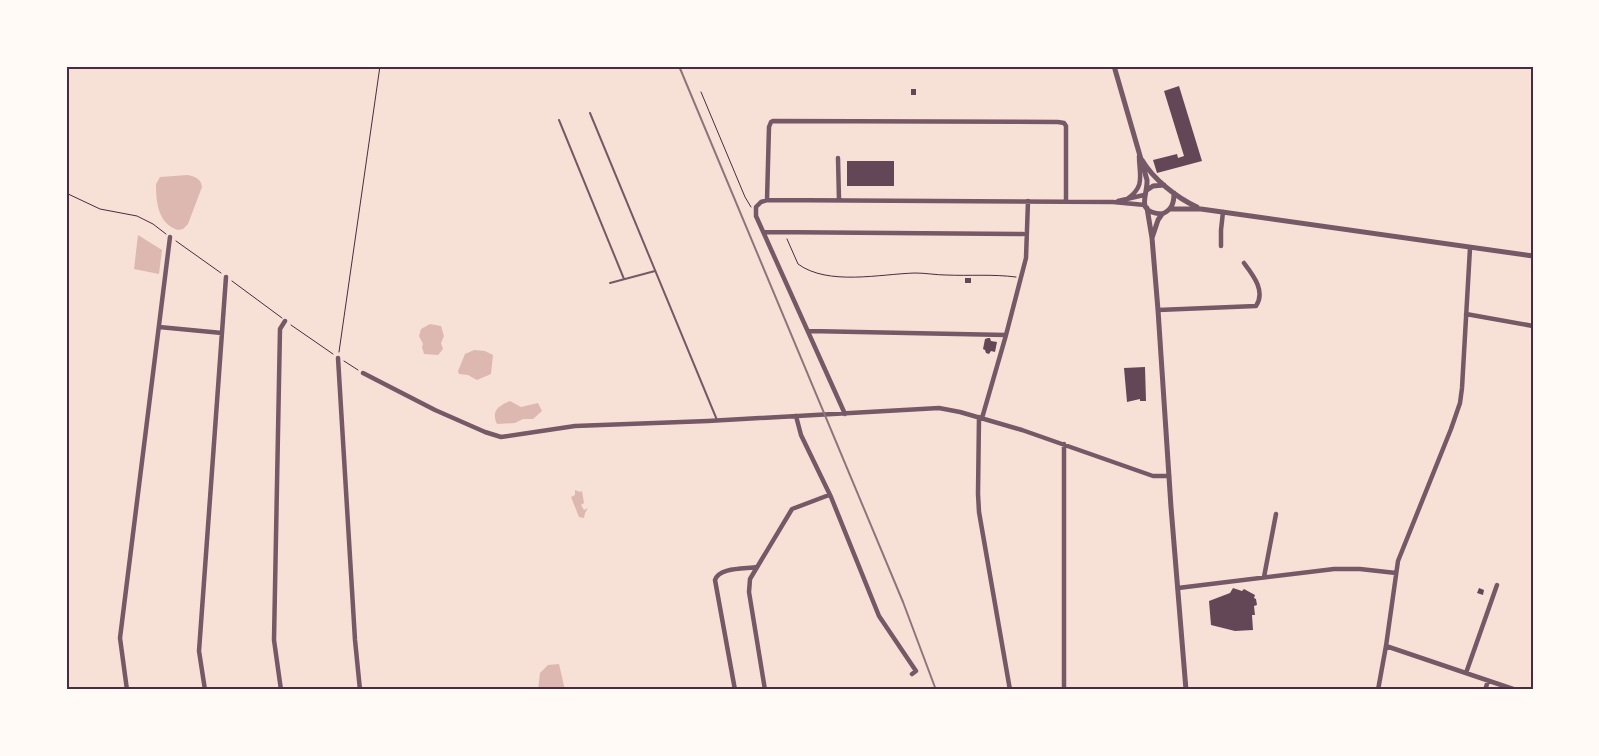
<svg xmlns="http://www.w3.org/2000/svg" width="1599" height="756" font-family="'IBM Plex Sans',sans-serif">
<style>
.water{fill:#dcb8b0}
.building{fill:#644757}
.lines{fill:none;stroke-linecap:round;stroke-linejoin:round}
.path{stroke:#4a2c40;stroke-width:1}
.service{stroke:#755966;stroke-width:2}
.minor{stroke:#755966;stroke-width:4.5}
.tertiary{stroke:#755966;stroke-width:5}
.rail{stroke:#8f747c;stroke-width:2}
.neatline{fill:none;stroke:#4a2c40;stroke-width:2}
</style>
<rect width="100%" height="100%" fill="#f7e1d7"/>
<path class="water" d="M188 175C196 177 201 179 202 187L188 224 183 229 178 230C158 224 156 202 156 184L160 177Z
M138 235 162 250 159 274 134 269Z
M430 324 441 326 444 336 441 343 443 349 438 355 424 354 422 347 423 344 419 336 421 329Z
M474 350 485 351 493 355 491 374 477 380 468 375 459 374 458 371 465 354Z
M510 401 521 407 538 403 542 411 533 419H523L515 423 497 424C491 411 498 406 510 401Z
M575 490 580 492 582 491 584 503 581 505 584 510 588 508 585 513 584 518 579 517 571 497 575 495Z
M559 664 565 690H538L540 673 548 665Z"/>
<path class="building" d="M1179 86 1202 161 1157 173 1153 160 1177 154 1178 158 1184 156 1164 91Z
M911 89H916V95H911Z
M847 161H894V186H847Z
M965 278H971V283H965Z
M988 338H990L991 341 997 342 995 352 991 351 989 354 986 353 985 350 983 349 985 339Z
M1145 367 1146 401H1140V399L1127 402 1124 368Z
M1233 588 1242 591 1244 589 1255 595 1254 598 1256 599 1257 605 1254 606 1255 615H1252L1253 630 1235 631 1211 625 1209 601 1230 593Z
M1479 588 1484 590 1483 595 1477 593Z"/>
<g class="lines">
<path class="path" d="M701 92 745 197 751 207
M66 193 100 209 137 216 153 224 166 234
M787 239 798 264C828 286 880 274 915 273 926 273 936 275 946 275 969 276 993 274 1016 277
M176 241 221 273
M232 281 282 318
M291 325 333 354
M339 352 380 66
M344 361 358 370"/>
<path class="service" d="M590 113 717 420
M559 120 624 279
M610 283 655 271"/>
<path class="minor" d="M838 158 839 200
M1127 199C1146 186 1139 175 1139 156
M767 200 769 127 771 122 773 121 1058 122 1064 123 1066 126V202
M1118 201 1144 195
M764 232 1023 234
M1221 246V230L1223 212
M1158 310 1256 306C1266 291 1253 275 1244 263
M1466 314 1533 326
M159 327 222 333
M809 331 1006 335
M338 358 355 640 360 690
M363 373 435 410 485 432 501 437 575 426 708 421 939 408 960 412 1022 430 1153 476H1169
M845 414 756 216V207L761 202 767 200 1113 202 1145 205
M796 416 801 435 831 497 879 616 916 671 912 674
M979 417 978 494 979 512 1010 690
M982 418 1006 335 1026 258 1028 201
M1064 444V690
M1264 577 1276 514
M1178 588 1334 569H1360L1396 573
M1386 646 1516 690
M1466 673 1497 585
M127 690 120 638 170 237
M205 690 199 651 226 277
M281 690 274 640 280 329 285 321
M735 690 715 580C719 567 745 569 757 567
M765 690 749 592 750 579 792 509 829 495
M1378 690 1386 646 1398 561 1451 429 1460 403 1462 388 1470 248
M1485 690 1488 681"/>
<path class="tertiary" d="M1114 66 1147 180C1148 196 1134 212 1162 214 1172 210 1174 203 1174 193
M1142 160C1153 179 1177 198 1197 207
M1147 190 1153 186 1164 185
M1147 208 1152 238 1158 310 1171 507 1186 690
M1170 209H1201L1533 256
M1152 238 1158 220 1162 214"/>
<path class="rail" d="M679 66 903 602 936 690"/>
</g>
<rect width="1599" height="756" fill="none" stroke="#fffaf5" stroke-width="135"/>
<rect x="68" y="68" width="1464" height="620" class="neatline"/>
</svg>
